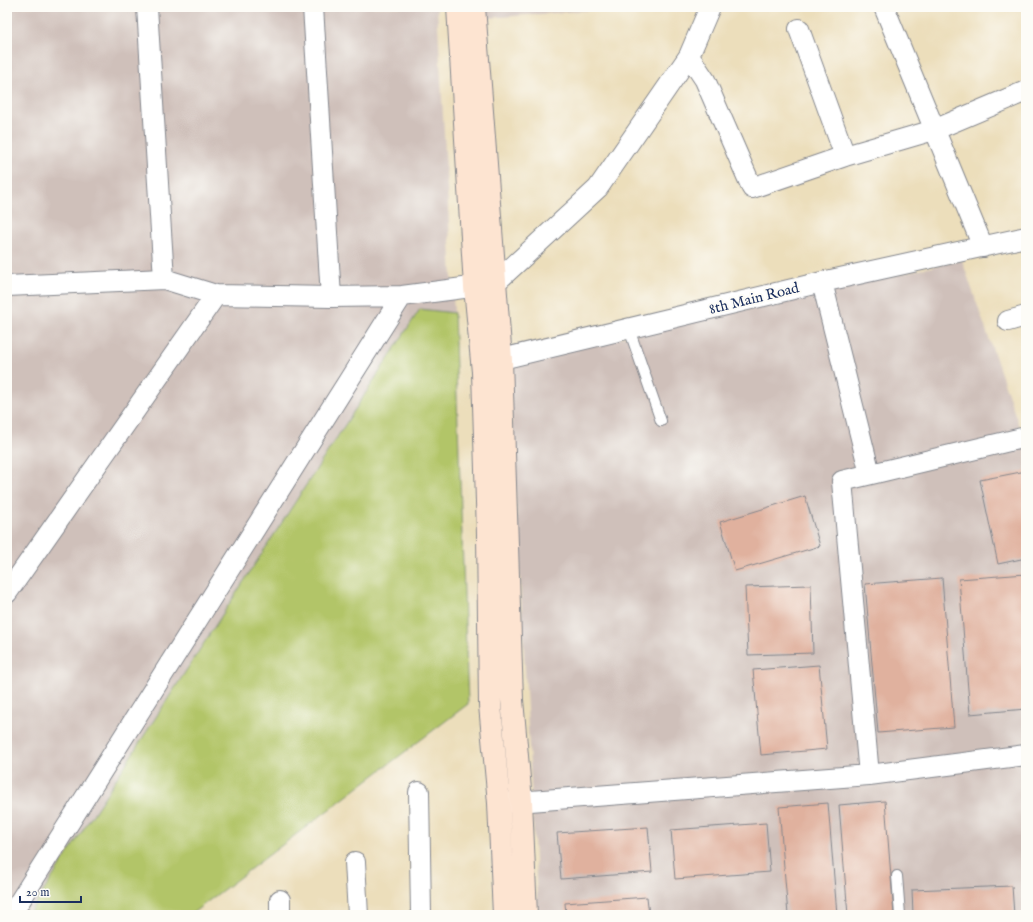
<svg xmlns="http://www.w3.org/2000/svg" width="1033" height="922" font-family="'IM FELL English',serif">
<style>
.industrial{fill:#cfc0ba}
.green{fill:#b2c568;stroke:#667a63}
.building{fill:#e0b19e}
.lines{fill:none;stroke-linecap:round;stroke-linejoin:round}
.lane-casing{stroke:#84868c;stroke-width:12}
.street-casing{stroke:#84868c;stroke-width:22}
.secondary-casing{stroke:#84868c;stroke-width:24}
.lane{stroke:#fff;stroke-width:10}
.street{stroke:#fff;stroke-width:20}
.secondary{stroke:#fde4d1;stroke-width:22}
.labels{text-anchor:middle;stroke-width:4;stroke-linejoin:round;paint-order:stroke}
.street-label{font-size:15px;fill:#1b2f5e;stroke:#fdfcf7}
</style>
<rect width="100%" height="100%" fill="#fdfcf7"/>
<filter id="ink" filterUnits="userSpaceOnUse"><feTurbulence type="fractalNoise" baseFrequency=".025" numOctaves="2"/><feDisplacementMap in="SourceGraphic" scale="8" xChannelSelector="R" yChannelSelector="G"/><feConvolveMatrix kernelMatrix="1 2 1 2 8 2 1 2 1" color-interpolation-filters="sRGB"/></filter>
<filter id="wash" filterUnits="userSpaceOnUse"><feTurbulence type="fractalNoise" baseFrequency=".012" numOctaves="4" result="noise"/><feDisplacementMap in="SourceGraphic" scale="16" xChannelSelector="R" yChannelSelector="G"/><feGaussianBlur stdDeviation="0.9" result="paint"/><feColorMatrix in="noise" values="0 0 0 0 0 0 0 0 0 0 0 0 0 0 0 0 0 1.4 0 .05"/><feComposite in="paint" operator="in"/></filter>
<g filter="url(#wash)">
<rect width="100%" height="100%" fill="#ecdebb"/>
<path class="industrial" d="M7 7H437L454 313 420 310 28 915H7Z
M486 7H635L487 18Z
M962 260 1019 426 1023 445H1026V915H538L509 370 543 355Z"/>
<path class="green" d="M420 309 454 313 468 704 190 915H28Z"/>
<g id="blocks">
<path class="building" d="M1026 471V558L998 564 980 480Z
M805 496 820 546 735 571 720 522Z
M1026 574V709L970 714 959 579Z
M942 578 954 727 878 733 865 584Z
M811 585 813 653 748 655 745 587Z
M819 665 827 749 761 755 753 670Z
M885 801 894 915H848L839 805Z
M828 803 837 915H788L779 807Z
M766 823 770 872 675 879 671 830Z
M648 827 652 872 561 879 557 833Z
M1012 886 1014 915H913L912 890Z
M647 897 649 915H566L565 903Z"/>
</g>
</g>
<g filter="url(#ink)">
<use href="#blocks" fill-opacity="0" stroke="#84868c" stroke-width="1"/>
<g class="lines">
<defs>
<path id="lane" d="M629 329 661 421
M897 876 900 915"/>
<path id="street" d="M147 7 164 279
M313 7 331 297
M884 7 983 247
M799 29 845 156
M689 56 705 80 752 188 845 156 934 130 1026 91
M822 282 870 474
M7 286 164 279 216 295 331 297 402 296 494 284 598 188 689 56 710 7
M1008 321 1026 316
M485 363 822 282 1026 237
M7 593 216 295
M869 775 842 481 1026 437
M419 792 421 915
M504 803 869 775 1026 755
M355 862 358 915
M280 900V915
M11 915 402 296"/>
<path id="secondary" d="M458 7 475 287 483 372 488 534 490 705 499 803 504 915
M474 7 501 360 512 700 521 801 526 915"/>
</defs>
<use href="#lane" class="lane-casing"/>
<use href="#street" class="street-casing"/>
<use href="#secondary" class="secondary-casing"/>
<use href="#lane" class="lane"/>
<use href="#street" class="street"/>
<use href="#secondary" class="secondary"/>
</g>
</g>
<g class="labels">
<g class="street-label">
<text transform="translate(754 298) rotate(-14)" y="5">8th Main Road</text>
</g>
</g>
<rect width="1033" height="922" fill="none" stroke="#fdfcf7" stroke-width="24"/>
<path d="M20 896v6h61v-6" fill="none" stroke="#1b2f5e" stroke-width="2"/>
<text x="26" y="896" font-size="12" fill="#1b2f5e" stroke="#fdfcf7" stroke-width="3" paint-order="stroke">20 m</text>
</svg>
